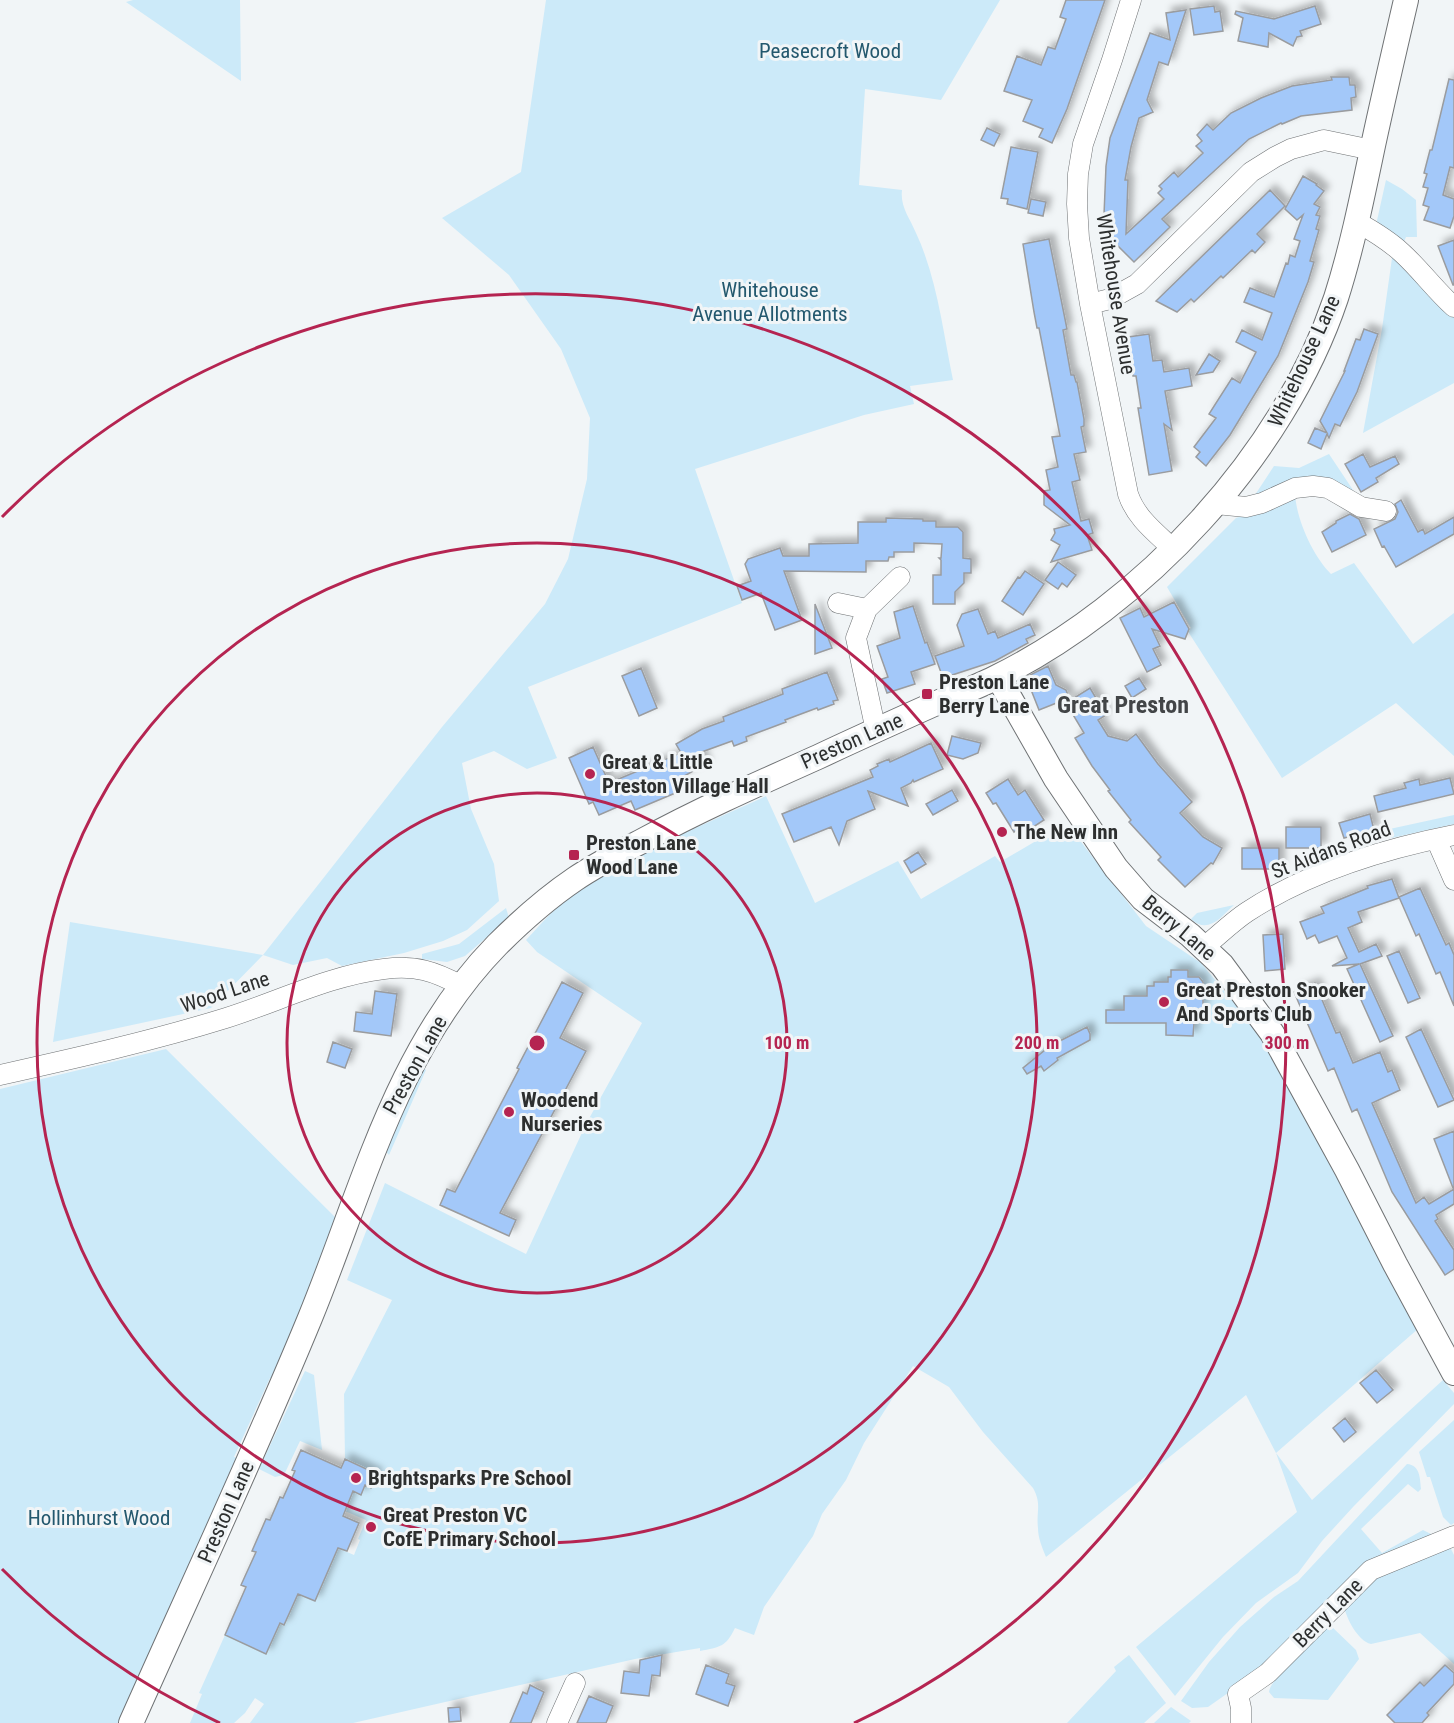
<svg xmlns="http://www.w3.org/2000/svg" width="1454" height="1723" font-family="'Roboto Condensed',sans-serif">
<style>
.green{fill:#cceaf9}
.building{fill:#a3c8f9;stroke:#9a9c9f;stroke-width:1.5;filter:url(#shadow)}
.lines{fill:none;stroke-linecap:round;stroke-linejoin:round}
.minor-casing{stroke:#6f7274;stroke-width:21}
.tertiary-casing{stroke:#6f7274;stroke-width:26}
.minor{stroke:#fff;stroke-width:20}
.tertiary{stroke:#fff;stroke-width:24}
.ring{fill:none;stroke:#b52451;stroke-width:3}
.poi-dot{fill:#b52451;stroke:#f1f5f7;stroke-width:2}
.labels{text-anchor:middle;stroke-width:6;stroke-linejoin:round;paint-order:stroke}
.park-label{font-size:21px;fill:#23586e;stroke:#f1f5f7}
.street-label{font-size:21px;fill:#2d2f2f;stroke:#f1f5f7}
.poi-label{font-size:21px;font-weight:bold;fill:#2d2f2f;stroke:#f1f5f7;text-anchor:start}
.quarter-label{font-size:24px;font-weight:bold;fill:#424547;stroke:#f1f5f7}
.centre{fill:#b52451;stroke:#f1f5f7;stroke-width:3}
.ring-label{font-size:18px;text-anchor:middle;font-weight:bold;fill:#b52451;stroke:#f1f5f7;stroke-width:6;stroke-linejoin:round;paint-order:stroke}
</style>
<defs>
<filter id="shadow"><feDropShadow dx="5.5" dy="-5.5" stdDeviation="3" flood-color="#0004"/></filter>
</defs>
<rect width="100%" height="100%" fill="#f1f5f7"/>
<path class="green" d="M133 0H240L241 81 126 2Z
M546 0H1000L941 100 865 89 859 185 902 190C900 207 910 218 916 233 937 278 943 331 953 380L910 386 914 404 864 415 695 469 742 603 528 687 557 758 527 769 494 751 462 763 471 809 494 864 499 901 467 930 443 941 404 953 342 966 327 958 293 965 263 955 211 1008 53 1042 70 922 263 955 442 727 545 604 568 559 587 479 590 418 561 349 509 275 442 218 521 172Z
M1386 180 1402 189 1416 200 1417 237H1406L1403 244 1376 225Z
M1393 251 1454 312V383L1363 433 1382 329Z
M1329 454 1361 502 1346 493 1253 498 1274 466 1299 468Z
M1295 493C1296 519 1313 556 1331 574L1354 563 1413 644 1454 613V756L1396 703 1282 778 1187 630 1191 628 1167 587 1236 518 1249 514Z
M766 796 815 903 898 861 921 899 995 856 1000 862 1041 838H1078L1146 926 1201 963 1262 1036 1419 1328 1276 1453 1312 1500 1443 1380 1454 1393V1404L1353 1507 1322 1541 1298 1573 1256 1603 1223 1637 1175 1696 1136 1647 1297 1512 1276 1453 1246 1395 1046 1557C1042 1547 1038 1538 1038 1528 1036 1511 1042 1504 1033 1488L983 1432 949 1387 913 1366 864 1443 846 1480 822 1514 813 1536 764 1607 754 1635 735 1628C726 1647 720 1647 700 1651V1648L635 1659 353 1723H250L264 1704 255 1698 245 1713 234 1723H190L202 1694 199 1693 225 1635 266 1654 280 1623 284 1625 291 1610 294 1592 338 1548 354 1555 360 1540 358 1539 366 1520 345 1511 334 1483 361 1494 365 1485 371 1487 377 1474 345 1459 344 1394 392 1300 347 1280 385 1183 526 1254 586 1124 642 1023 537 952 526 940C536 930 546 917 558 907 617 859 697 828 766 796Z
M1454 815V824L1387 839 1385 830Z
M1234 905C1221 917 1208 935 1191 919L1197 913Z
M506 908 509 918 465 956 447 962 422 959V954L459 944Z
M166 1049 338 1220 274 1379 270 1378 234 1457 243 1459 123 1723H0V1089Z
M423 1068 426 1070 389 1155 382 1147Z
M305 1371 314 1375 322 1450 300 1441 284 1475 275 1477 259 1469Z
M1454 1420V1523L1451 1525 1443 1517 1430 1477H1427L1419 1452Z
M1407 1464C1420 1465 1420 1478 1421 1489L1418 1492 1408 1484 1361 1529 1382 1553 1423 1530 1433 1535 1384 1556 1255 1674 1208 1707 1192 1708 1181 1701 1209 1662 1240 1627 1274 1597 1298 1581Z
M1450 1547 1454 1555V1664L1420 1633 1371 1644C1358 1641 1346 1618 1344 1606L1368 1580Z
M1327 1626H1331L1356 1650 1359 1659 1328 1700 1274 1698 1269 1692C1270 1685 1276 1681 1278 1672Z
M1129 1655 1166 1703 1144 1723H1067L1116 1671 1114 1667Z
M1171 1707 1191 1721 1189 1723H1154Z"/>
<path class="building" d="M1066 0H1105L1067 109 1052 143 1039 137 1043 129 1023 121 1032 100 1004 91 1017 56 1041 65 1048 47 1055 49 1066 19 1060 17Z
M1214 6 1215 12 1220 11 1223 31 1194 35 1190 9Z
M1315 6 1321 24 1300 31 1302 36 1297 37 1293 46 1269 33 1268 47 1238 41 1243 18 1235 14 1236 11 1274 19Z
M1186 10 1168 65 1159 62 1147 100 1153 112 1139 118 1131 147 1125 180H1128L1126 234 1164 199 1158 193 1162 189 1159 186 1174 172 1178 177 1203 153 1196 146 1202 141 1197 135 1207 124 1213 130 1231 113 1261 98 1292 86 1332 80 1331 77H1349L1350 85H1355L1356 97 1351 98 1352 110 1301 116 1282 124 1281 123 1249 139 1162 219 1170 227 1134 262 1115 243 1104 215 1106 166 1110 138 1150 33 1170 40 1166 13Z
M1449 79 1454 80V168L1450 167 1443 195 1454 199V216L1450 228 1424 220 1429 207 1423 205 1428 188 1423 187 1427 174 1424 173 1430 150H1432Z
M987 128 1000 134 994 146 981 140Z
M1011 147 1038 152 1027 209 1007 204 1008 199 1001 198Z
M1303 176 1317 184 1316 185 1324 191 1314 204 1320 207 1316 215 1320 216 1316 229 1319 230 1310 261 1314 262 1308 282 1278 356 1230 435 1206 466 1196 457 1200 452 1194 447 1216 418 1209 414 1232 378 1240 383 1256 352 1236 342 1242 330 1262 340 1272 313 1244 302 1250 288 1274 297 1286 263 1288 264 1290 255 1295 257 1300 241 1294 239 1303 215 1297 220 1285 209Z
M1270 190 1285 206 1257 234 1265 242 1255 253 1252 250 1223 278 1221 276 1194 302 1191 299 1177 312 1156 301Z
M1031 199 1046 202 1043 216 1028 213Z
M1049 239 1067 329 1063 330 1071 375H1074L1076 382H1077L1084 419V426L1081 427 1086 452 1074 454 1080 480 1072 482 1081 521 1089 519 1093 533 1087 535 1092 550 1051 562 1060 545 1051 540 1055 533 1054 529 1070 525 1044 505V491L1050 490 1046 470 1058 467 1052 437 1060 436 1039 328H1037L1034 312 1023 244Z
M1454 240V285H1453L1438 246Z
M1364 329 1378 334 1357 392 1340 426 1335 424 1329 438 1327 434 1321 449 1308 443 1315 428 1327 433 1320 421 1345 371H1344L1356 339 1360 340Z
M1149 334 1153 361 1162 360 1164 372 1189 368 1192 386 1165 391 1172 430 1164 424 1172 471 1149 475 1138 408H1141L1136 376H1133L1128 337Z
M1209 354 1220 361 1213 372 1196 375Z
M1363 454 1370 467 1395 456 1399 464 1376 478 1378 482 1361 492 1345 464Z
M1401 500 1418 532 1423 529 1425 534 1454 517V534L1396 567 1384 546 1382 547 1374 529 1395 519 1398 512 1395 504Z
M1350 514 1359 519 1366 535 1332 552 1322 532 1336 523V521Z
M886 518 923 519V521H936V527H958L963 532V558L971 559V573H964V583L955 592V604H933V575H941V560L939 558H941L942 544 914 543V552H894V557H889L888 561H866V572L784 571 802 620 775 630 761 593 742 600 737 586 751 581 745 564 748 559 780 548 783 556H809V544L858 543V522H886Z
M1058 562 1076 575 1067 587 1062 583 1058 589 1045 580Z
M1025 571 1044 584 1023 615 1002 601 1018 577 1020 578Z
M1174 602 1189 629 1185 639 1152 629 1160 646 1153 649 1161 665 1147 672 1120 618 1140 608 1144 617Z
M815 604 832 648 815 654Z
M913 606 925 643 927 642 935 664 911 672 915 684 887 693 882 679 888 677 877 646 900 638 894 612Z
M978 609 988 634 995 631 998 638 1030 624 1035 635 1026 639 1028 643 995 661 943 678 935 656 964 646 957 625 962 614Z
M1048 666 1056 685 1066 690 1069 698 1039 710 1026 677Z
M641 668 657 708 639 716 622 676Z
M827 672 838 700 833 701 834 704 818 710 817 708 785 720 786 722 746 737 747 741 734 746 732 741 699 753 706 764 675 781 680 791 635 810 631 801 599 815 593 802 589 804 569 758 593 747 609 783 681 753 676 744 702 729 724 721 723 717 783 694 782 689Z
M1139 678 1146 689 1132 698 1125 686Z
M1090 688 1106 715 1098 720 1108 736 1127 741 1136 734 1158 764 1192 802 1180 813 1203 837 1222 848 1213 864 1211 863 1185 887 1158 860 1161 857 1129 822 1131 820 1108 791 1110 790 1092 766 1075 738 1084 733 1066 703Z
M952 736 981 743 978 753 963 759 947 755Z
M931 743 943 769 914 782 913 780 911 783 901 788 908 806 868 791 875 809 847 821 839 845 831 827 794 842 782 814 873 777 870 770 878 766 877 764 889 759 890 762Z
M1450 778 1454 794 1378 812 1374 796 1406 788 1404 783 1419 779 1420 785Z
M1008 779 1018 795 1025 790 1044 820 1024 833 1020 827 1014 832 996 803 993 804 986 793Z
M952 790 958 801 933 815 926 804Z
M1370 814 1374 830 1344 838 1339 823Z
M1286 827H1321V848H1286Z
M1242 848H1279V869H1242Z
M918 852 926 864 911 873 904 861Z
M1392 879 1399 898 1358 912 1362 922 1348 928 1359 952 1376 944 1382 956 1360 964 1393 1036 1380 1042 1347 969 1359 964 1332 966 1347 958 1337 936 1319 943 1315 935 1307 939 1300 922 1324 913 1321 907 1368 888 1367 886Z
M1420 888 1446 945 1449 943 1454 955V1006L1440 972 1436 974 1419 934 1416 936 1399 897Z
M1283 934 1285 969 1265 971 1263 935Z
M1399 951 1420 998 1408 1003 1387 956Z
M1171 970H1188V977H1199L1203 982V1009H1196L1197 1023H1194L1193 1036 1166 1035V1023H1106V1010H1124V996H1147V986H1154V982H1168V977H1171Z
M562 982 583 993 560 1038 586 1051 500 1213 516 1220 509 1236 440 1205 447 1189 455 1192 519 1069 517 1068Z
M1315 983 1336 1033 1340 1032 1353 1063 1380 1052 1388 1072 1392 1070 1400 1090 1372 1103 1416 1203 1424 1197 1429 1204 1454 1189V1204L1436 1215 1438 1219 1435 1221 1454 1250V1269L1445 1275 1392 1192 1357 1109 1352 1112 1334 1068 1328 1071 1309 1027 1294 992Z
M375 991 397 994 391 1036 354 1031 356 1012 372 1014Z
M1087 1027 1090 1034V1040L1057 1058 1058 1060 1044 1071 1041 1066 1027 1074 1023 1068 1050 1046Z
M1421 1029 1454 1100 1438 1107 1406 1037Z
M333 1042 352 1049 345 1068 327 1062Z
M1454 1131V1188H1453L1434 1139Z
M1376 1370 1393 1390 1377 1403 1360 1383Z
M1345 1418 1356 1432 1344 1442 1333 1428Z
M301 1450 341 1468 345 1459 377 1474 371 1488 365 1485 361 1495 353 1491 343 1516 359 1523 347 1551 338 1548 315 1601 298 1594 284 1625 280 1623 266 1654 225 1635 246 1587 241 1585 256 1552 252 1551 266 1519 270 1520 280 1497 283 1498 295 1471 292 1470Z
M662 1655 660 1676 652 1675 649 1696 621 1693 624 1671 639 1673 640 1660Z
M706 1665 729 1674 726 1683 735 1686 728 1706 696 1694Z
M1445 1665 1454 1673V1684L1427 1713 1429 1715 1422 1723H1395L1387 1715 1420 1682 1424 1686Z
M530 1685 544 1692 531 1723H510L523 1692 527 1694Z
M589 1696 613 1706 606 1723H577Z
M460 1707 461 1721 449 1722 448 1708Z"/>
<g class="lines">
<defs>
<path id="minor" d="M1131 0 1112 60 1083 144 1078 174 1077 204 1079 238 1090 304 1128 494C1136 518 1155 532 1173 549
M1357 222C1373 231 1388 240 1401 252 1420 269 1435 290 1454 307
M1090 304 1110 299 1137 284 1251 172 1275 157 1291 149 1324 140 1372 150
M1216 504 1246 507 1262 503 1295 488 1313 486 1328 488 1361 507 1386 511
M838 603 867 609
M876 731 856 638 867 609 900 577
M1436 839 1454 880
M1204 947C1218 936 1232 922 1247 912 1308 872 1383 849 1454 835
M0 1075C76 1058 152 1041 226 1018 277 1002 331 975 384 969 416 965 434 971 462 986
M557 1723 575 1683
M1241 1723V1708L1238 1694 1268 1673 1371 1570 1454 1536"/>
<path id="tertiary" d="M998 677 1056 779 1116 868 1143 899 1190 935 1222 965 1272 1033 1347 1170 1395 1264 1454 1373
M131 1723C191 1588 254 1454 310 1318 363 1189 396 1048 497 945 521 921 547 898 575 879 597 864 621 852 644 840 701 809 760 783 818 757 856 739 894 722 932 705 953 696 975 688 995 678 1143 605 1283 456 1336 298 1351 251 1361 203 1371 155 1382 103 1394 52 1406 0"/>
</defs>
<use href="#minor" class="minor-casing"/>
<use href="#tertiary" class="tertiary-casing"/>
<use href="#minor" class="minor"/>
<use href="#tertiary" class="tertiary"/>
</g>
<g class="ring">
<circle cx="537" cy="1043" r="250"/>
<circle cx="537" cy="1043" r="500"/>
<path d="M220 1723A750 750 0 0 1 2 1569M2 517A750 750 0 1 1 854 1723"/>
</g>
<g class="poi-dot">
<rect x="921" y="688" width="12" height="12" rx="3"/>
<circle cx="590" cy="774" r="6"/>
<circle cx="1002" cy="832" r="6"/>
<rect x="568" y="849" width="12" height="12" rx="3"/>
<circle cx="1164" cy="1002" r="6"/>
<circle cx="509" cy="1112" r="6"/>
<circle cx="356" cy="1478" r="6"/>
<circle cx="371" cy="1527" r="6"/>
</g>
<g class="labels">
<g class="park-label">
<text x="830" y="58">Peasecroft Wood</text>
<text x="770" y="297">Whitehouse<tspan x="770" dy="24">Avenue Allotments</tspan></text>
<text x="99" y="1525">Hollinhurst Wood</text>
</g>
<g class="street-label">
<text transform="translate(1116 294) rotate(81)" y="7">Whitehouse Avenue</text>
<text transform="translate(1304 361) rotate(-65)" y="7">Whitehouse Lane</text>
<text transform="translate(852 741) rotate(-24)" y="7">Preston Lane</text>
<text transform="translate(1331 850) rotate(-21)" y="7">St Aidans Road</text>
<text transform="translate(1179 928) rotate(40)" y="7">Berry Lane</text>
<text transform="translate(225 992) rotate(-18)" y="7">Wood Lane</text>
<text transform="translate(415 1065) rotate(-61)" y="7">Preston Lane</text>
<text transform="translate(226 1512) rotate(-66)" y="7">Preston Lane</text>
<text transform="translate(1328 1613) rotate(-45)" y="7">Berry Lane</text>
</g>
<g class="poi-label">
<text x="939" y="689">Preston Lane<tspan x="939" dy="24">Berry Lane</tspan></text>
<text x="602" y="769">Great &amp; Little<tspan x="602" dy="24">Preston Village Hall</tspan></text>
<text x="1014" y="839">The New Inn</text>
<text x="586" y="850">Preston Lane<tspan x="586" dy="24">Wood Lane</tspan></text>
<text x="1176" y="997">Great Preston Snooker<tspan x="1176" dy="24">And Sports Club</tspan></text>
<text x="521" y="1107">Woodend<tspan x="521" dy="24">Nurseries</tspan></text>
<text x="368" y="1485">Brightsparks Pre School</text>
<text x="383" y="1522">Great Preston VC<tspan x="383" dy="24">CofE Primary School</tspan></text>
</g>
<g class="quarter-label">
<text x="1123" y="713">Great Preston</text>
</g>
</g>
<circle cx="537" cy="1043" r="9" class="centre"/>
<g class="ring-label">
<text x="787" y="1049">100 m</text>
<text x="1037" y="1049">200 m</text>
<text x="1287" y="1049">300 m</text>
</g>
</svg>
